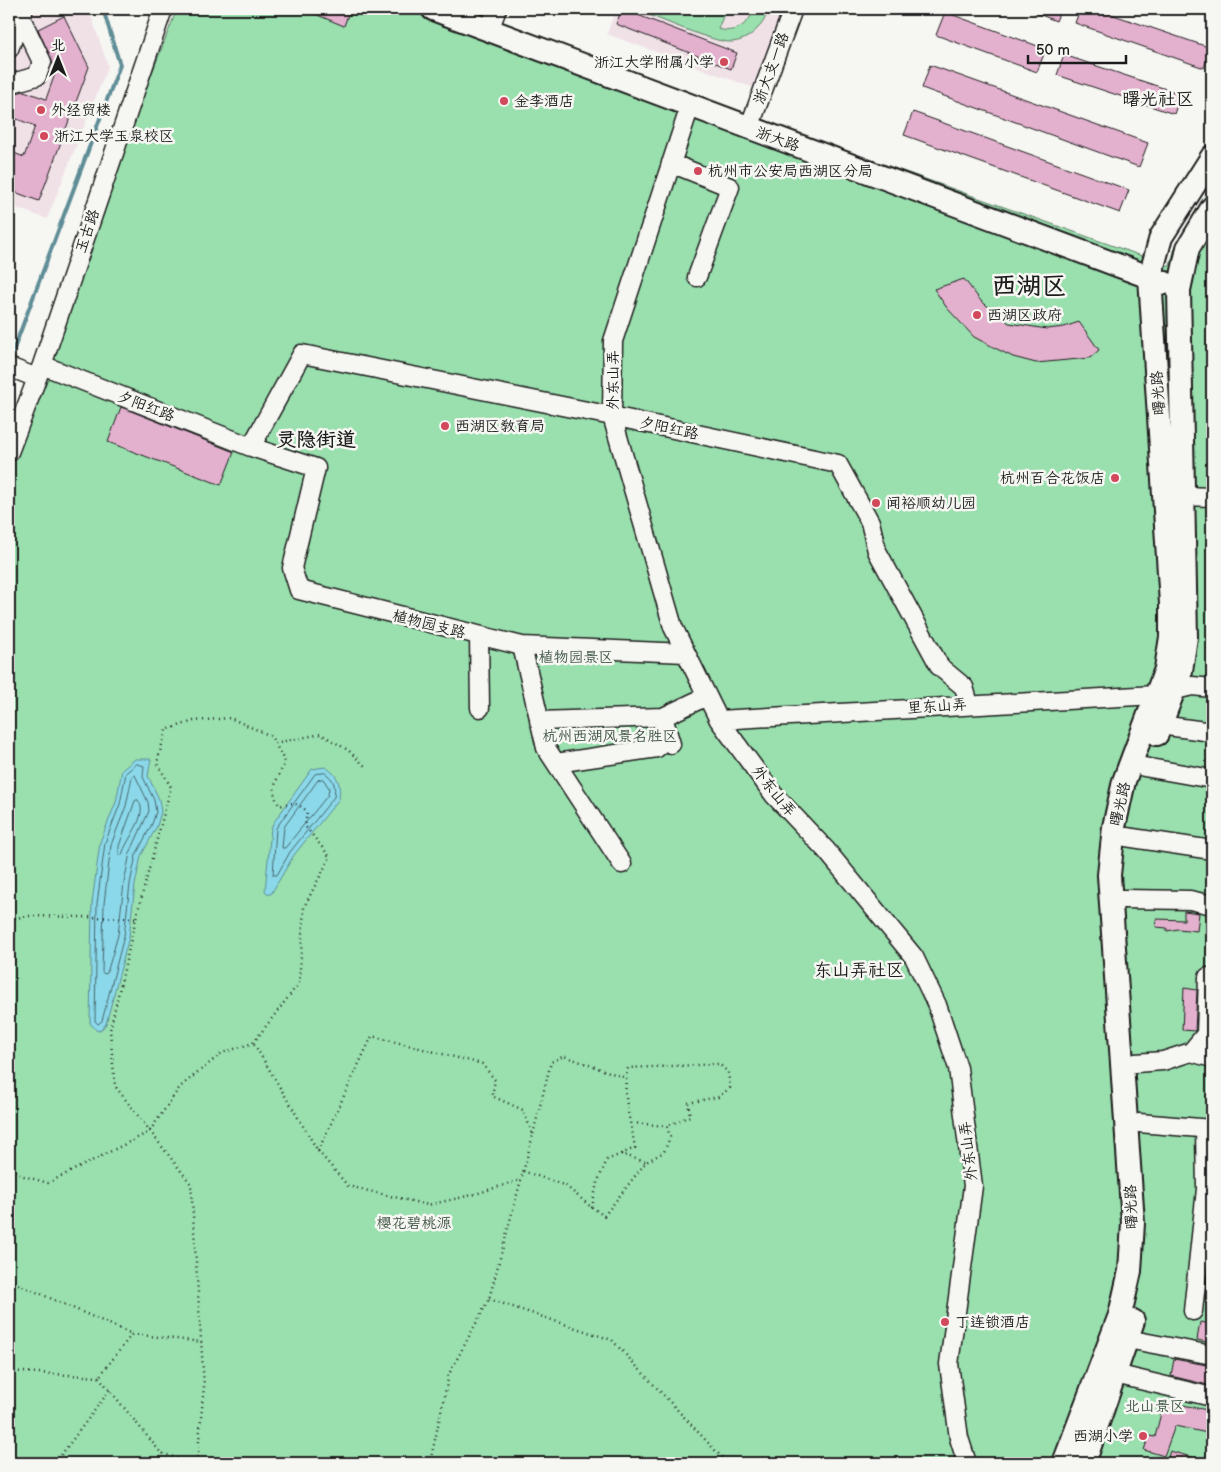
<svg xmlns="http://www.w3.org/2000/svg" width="1221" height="1472" font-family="'Balsamiq Sans','LXGW WenKai TC',sans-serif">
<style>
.built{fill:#f0e1e7}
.green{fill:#99e0ae;stroke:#5a7e65}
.water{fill:#8ad8e9;stroke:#5e8d97}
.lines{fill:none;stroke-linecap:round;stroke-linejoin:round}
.shore{stroke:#48676e;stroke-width:1}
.stream{stroke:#5e8d97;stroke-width:4}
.building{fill:#e3b0ce;stroke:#1c1c1c}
.minor-casing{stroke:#1c1c1c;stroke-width:21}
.major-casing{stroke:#1c1c1c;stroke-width:26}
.path{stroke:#1c1c1c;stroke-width:2.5;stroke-dasharray:1 4;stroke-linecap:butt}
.minor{stroke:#f6f6f2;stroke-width:18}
.major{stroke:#f6f6f2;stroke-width:22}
.poi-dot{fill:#d1495b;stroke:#f6f6f2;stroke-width:2}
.labels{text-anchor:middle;stroke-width:5;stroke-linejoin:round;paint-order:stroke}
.poi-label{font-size:15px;fill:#1c1c1c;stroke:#f6f6f2;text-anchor:start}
.street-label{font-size:15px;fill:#1c1c1c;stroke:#f6f6f2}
.park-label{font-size:15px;fill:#425748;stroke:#f6f6f2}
.quarter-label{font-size:18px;fill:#1c1c1c;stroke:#f6f6f2}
.district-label{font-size:20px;font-weight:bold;fill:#1c1c1c;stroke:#f6f6f2}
.town-label{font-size:25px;font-weight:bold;fill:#1c1c1c;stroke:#f6f6f2}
</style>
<rect width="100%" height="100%" fill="#f6f6f2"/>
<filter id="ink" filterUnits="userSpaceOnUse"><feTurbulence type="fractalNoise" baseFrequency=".02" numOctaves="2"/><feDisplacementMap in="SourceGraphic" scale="10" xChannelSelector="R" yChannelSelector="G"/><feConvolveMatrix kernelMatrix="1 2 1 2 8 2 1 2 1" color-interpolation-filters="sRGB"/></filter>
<g filter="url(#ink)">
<path class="built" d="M9 9H89L108 66 47 219 9 205Z
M616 9H787L757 89 607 34Z"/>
<path class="green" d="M177 9H470L790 131 1170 266 1175 248 1212 184V1463H9V439Z
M639 9H726L718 29C736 34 747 25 755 9H767C767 16 763 24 757 29 750 37 740 42 730 42 712 42 661 19 641 12Z"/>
<path class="water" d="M135 759H151L148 776 159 799 161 812 157 826 141 856 135 885 129 937 106 1024 101 1030 97 1031 90 1023 92 903 100 842 116 802 122 770Z
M325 767C338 775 341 783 339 799L294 855 271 894H268L265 891 271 828 274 822 312 769Z"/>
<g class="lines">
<path class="shore" d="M137 764 144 766 143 777 154 800 156 812 152 824 136 855 130 884 124 936 102 1021 98 1024 95 1021 97 904 105 843 120 804 126 773Z
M325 773C334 779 336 786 334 797L290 852 277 875H273L276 828 315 774Z
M135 775 148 802 149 811 130 853 124 883 118 935 107 973 104 974 102 972 104 904 111 845 126 806 132 777Z
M323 779 329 788 328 795 285 848H282L284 827 318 780Z
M138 800C150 815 126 839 122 855L119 856V846L135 801Z"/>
<path class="stream" d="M9 362 120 65 103 9"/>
</g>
<path class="building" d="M303 9H350L344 26Z
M622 9 737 53 731 69 616 24Z
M1026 9H1061L1056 21Z
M1080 9H1096L1211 48 1204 68 1075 23Z
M945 12 1046 49 1037 72 936 35Z
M64 16 89 67 39 201 9 190V151L24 157 35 126 9 116V103L12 94 24 91 46 99 56 71 38 29Z
M1064 55 1181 94 1174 114 1057 75Z
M930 65 1148 143 1139 167 922 88Z
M913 112 1129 190 1120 213 904 135Z
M964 279 981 301 1009 323 1047 329 1064 327 1079 322 1099 350 1090 358 1036 363 1013 357 995 348 974 337 947 308 934 289Z
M121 407 234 452 221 485 108 442Z
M1184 911 1199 913 1197 931 1178 929 1167 931V928L1156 927 1157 919 1184 920Z
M1184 988 1197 990 1195 1031 1182 1030Z
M1211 1239 1212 1240V1303L1205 1302Z
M1200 1322 1212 1324V1343L1197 1340Z
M1174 1359 1212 1366V1386L1171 1376Z
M1164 1401 1212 1411V1434L1175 1426 1164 1456 1144 1450 1149 1436 1155 1437Z
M1170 1451 1202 1460 1201 1463H1166Z"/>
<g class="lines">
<defs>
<path id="minor" d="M489 30 497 9
M9 49 23 12
M9 84 37 76 42 62 21 18
M690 106 613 341 612 416 673 627 719 720 774 795 826 850 914 957 937 1005 958 1068 973 1186 949 1364 959 1438 967 1463
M749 128 793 9
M671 163 730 187 697 277
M42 365 251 447 316 468 292 568 299 590 522 646 686 653
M9 367 37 378
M251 447 302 354 612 416 838 464 870 522 877 551 940 667 964 687 969 704
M9 452 42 365 163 9
M1184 496 1212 497
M479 636 480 708
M522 646 546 748 622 864
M663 717 671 744
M719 720 1155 695 1192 686 1212 688
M539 721 663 717 707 696
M1160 725 1212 732
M556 763 657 748
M1144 767 1212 779
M1126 837 1212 850
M1123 899 1190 900 1212 905
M1191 1052 1206 1034 1208 977H1212
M1135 1063 1163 1061 1191 1052 1212 1058
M1139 1123 1212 1129
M1205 1129 1206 1189H1212
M1193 1311 1206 1189
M1127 1339 1212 1355
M1115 1374 1212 1397"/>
<path id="major" d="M433 9 1165 283
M1157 734 1181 671 1186 637 1179 290 1188 248 1212 208
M1064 1463 1120 1315 1130 1271 1133 1223 1109 875 1114 827 1124 781 1166 669 1171 637V604L1150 277 1161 237 1212 157
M1084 1463 1133 1321"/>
</defs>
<use href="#minor" class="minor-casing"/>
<use href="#major" class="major-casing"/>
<path class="path" d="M275 743 321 734 348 750 367 768
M9 927 15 918 29 916 136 918
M254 1044 318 1151 348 1186 428 1205 472 1195 520 1180
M632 1123 667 1126
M533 1134 551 1062 564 1056 626 1078
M318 1151 372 1036 482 1064 495 1080 492 1096 523 1110 533 1135 489 1299 449 1374 430 1463
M621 1154 635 1148C631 1121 621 1095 628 1068L719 1064 728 1072 730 1088 718 1097 688 1103 690 1116 667 1126 670 1137 664 1152 646 1162 604 1216 592 1207 597 1183 607 1160 621 1154 646 1162
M9 1163 20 1175 48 1183 149 1132 180 1087 222 1053 253 1043 299 983 304 907 330 857 305 826 307 811C296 803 293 801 280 806 268 790 278 778 285 762L271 736 230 718 194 721 166 730 157 763 171 787 136 918 110 1030 115 1086 191 1184 204 1386 197 1463
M523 1171 566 1186 591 1207
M9 1280 132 1334 99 1377
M489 1299 612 1340 727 1463
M132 1334 202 1342
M9 1371 99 1377 161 1453 192 1463
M55 1463 110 1390"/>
<use href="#minor" class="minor"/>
<use href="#major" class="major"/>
</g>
</g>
<g class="poi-dot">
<circle cx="724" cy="62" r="5"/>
<circle cx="504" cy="101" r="5"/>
<circle cx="41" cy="110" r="5"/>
<circle cx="44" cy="136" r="5"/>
<circle cx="698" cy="171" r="5"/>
<circle cx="977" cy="315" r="5"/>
<circle cx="445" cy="426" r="5"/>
<circle cx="1115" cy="478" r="5"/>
<circle cx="876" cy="503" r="5"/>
<circle cx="945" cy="1322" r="5"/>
<circle cx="1143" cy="1436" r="5"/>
</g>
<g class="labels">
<g class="poi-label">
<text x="714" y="67" text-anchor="end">浙江大学附属小学</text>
<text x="514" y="106">金李酒店</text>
<text x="51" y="115">外经贸楼</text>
<text x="54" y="141">浙江大学玉泉校区</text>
<text x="708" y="176">杭州市公安局西湖区分局</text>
<text x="987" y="320">西湖区政府</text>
<text x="455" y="431">西湖区教育局</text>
<text x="1105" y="483" text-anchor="end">杭州百合花饭店</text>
<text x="886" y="508">闻裕顺幼儿园</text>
<text x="955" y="1327">丁连锁酒店</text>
<text x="1133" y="1441" text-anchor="end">西湖小学</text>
</g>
<g class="street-label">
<text transform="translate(771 68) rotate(-70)" y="5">浙大支一路</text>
<text transform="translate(778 139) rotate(20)" y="5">浙大路</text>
<text transform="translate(87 231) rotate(-71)" y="5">玉古路</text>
<text transform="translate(613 380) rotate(-90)" y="5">外东山弄</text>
<text transform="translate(1158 393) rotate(-94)" y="5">曙光路</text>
<text transform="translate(146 406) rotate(21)" y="5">夕阳红路</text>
<text transform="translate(669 428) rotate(12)" y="5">夕阳红路</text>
<text transform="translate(429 624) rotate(14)" y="5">植物园支路</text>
<text transform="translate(937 706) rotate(-4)" y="5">里东山弄</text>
<text transform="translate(774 791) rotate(51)" y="5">外东山弄</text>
<text transform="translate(1120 804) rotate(-77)" y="5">曙光路</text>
<text transform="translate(968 1151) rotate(-97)" y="5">外东山弄</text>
<text transform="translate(1131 1207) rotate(-92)" y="5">曙光路</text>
</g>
<g class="park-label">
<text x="576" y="662">植物园景区</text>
<text x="610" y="741">杭州西湖风景名胜区</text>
<text x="414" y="1228">樱花碧桃源</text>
<text x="1155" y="1411">北山景区</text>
</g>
<g class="quarter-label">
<text x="1158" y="105">曙光社区</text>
<text x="859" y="976">东山弄社区</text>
</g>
<g class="district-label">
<text x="316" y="446">灵隐街道</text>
</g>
<g class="town-label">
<text x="1029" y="294">西湖区</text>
</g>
</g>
<rect width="1221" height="1472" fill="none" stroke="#f6f6f2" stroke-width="30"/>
<rect x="15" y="15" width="1191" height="1442" fill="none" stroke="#1c1c1c" stroke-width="2" filter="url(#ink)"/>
<g transform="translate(58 58)" stroke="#f6f6f2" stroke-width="4" paint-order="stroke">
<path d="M0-4L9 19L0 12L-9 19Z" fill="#1c1c1c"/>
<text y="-8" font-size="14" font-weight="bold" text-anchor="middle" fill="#1c1c1c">北</text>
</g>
<path d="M1028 55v8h98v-8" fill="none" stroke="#1c1c1c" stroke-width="2.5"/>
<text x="1036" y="55" font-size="15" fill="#1c1c1c" stroke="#f6f6f2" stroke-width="4" paint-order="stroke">50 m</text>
</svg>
